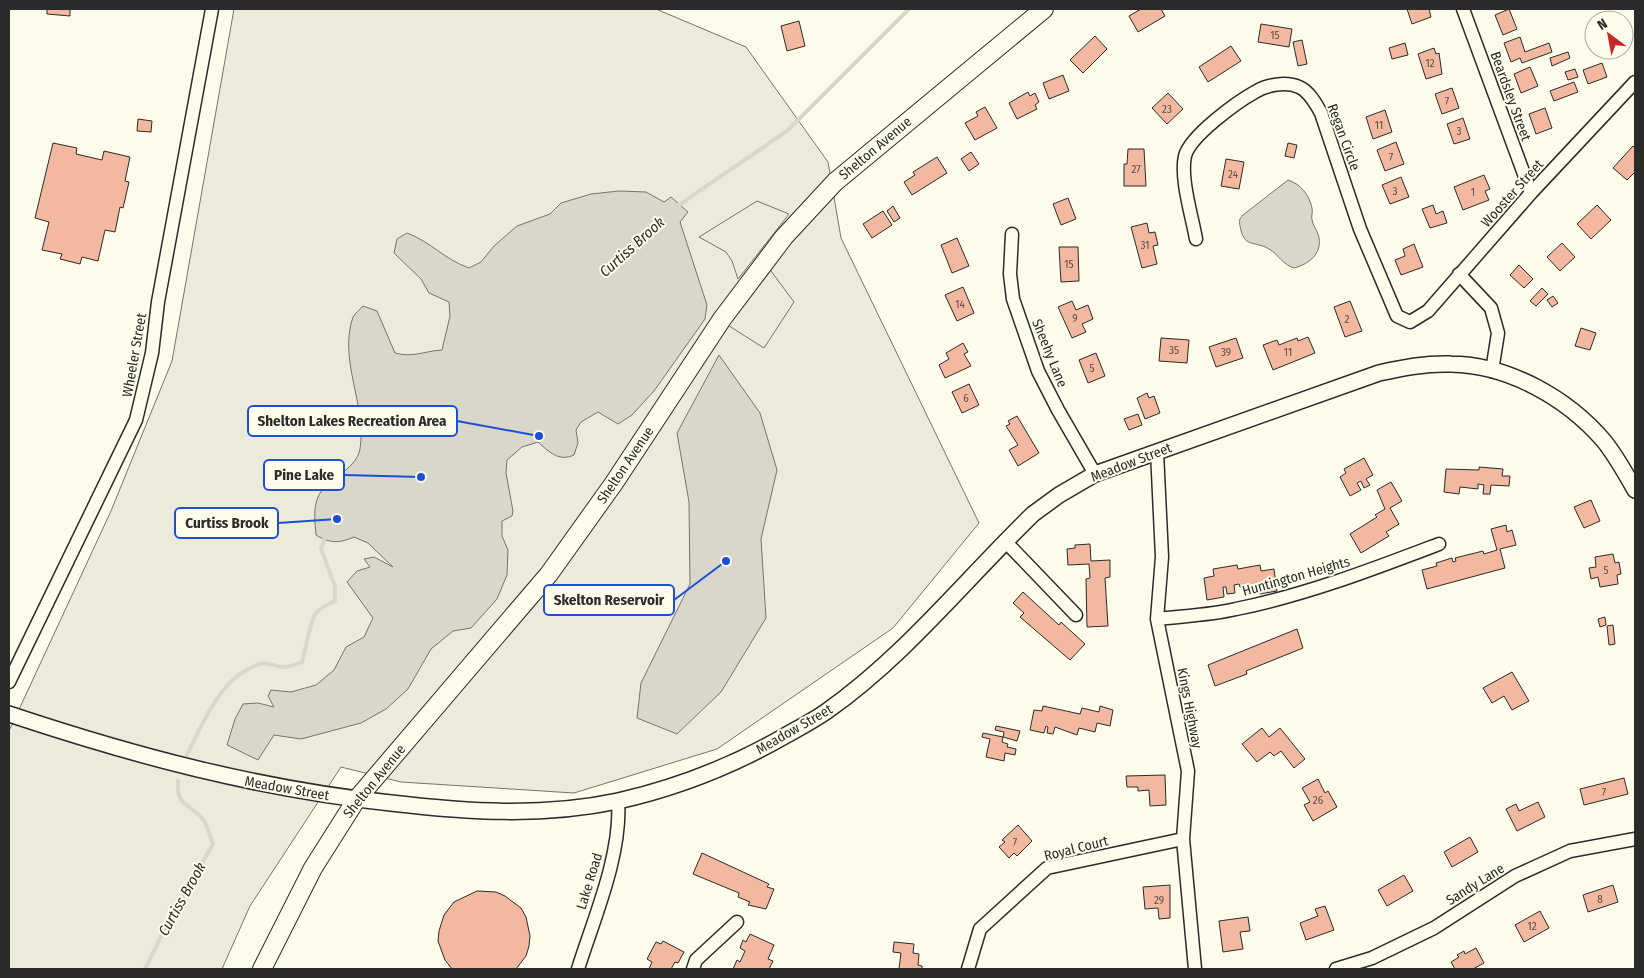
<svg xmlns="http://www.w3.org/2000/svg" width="1644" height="978" font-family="'Fira Sans Condensed',sans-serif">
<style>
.green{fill:#ecebdb;stroke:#74746e}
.parking{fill:#eceadb;stroke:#74746e}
.water{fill:#d8d7c9;stroke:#74746e}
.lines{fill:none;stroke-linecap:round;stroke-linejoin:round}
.stream{stroke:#d8d7c9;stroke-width:4}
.building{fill:#f2b8a0;stroke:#2b2b2b}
.minor-casing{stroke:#2b2b2b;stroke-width:15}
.tertiary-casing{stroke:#2b2b2b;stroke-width:18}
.secondary-casing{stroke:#2b2b2b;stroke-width:20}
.minor{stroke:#fdfbea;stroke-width:12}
.tertiary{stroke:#fdfbea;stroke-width:15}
.secondary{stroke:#fdfbea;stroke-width:18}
.labels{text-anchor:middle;stroke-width:4;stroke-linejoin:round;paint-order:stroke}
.number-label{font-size:11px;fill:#5d4e48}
.street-label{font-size:14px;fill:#2b2b2b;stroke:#fdfbea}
.water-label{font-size:15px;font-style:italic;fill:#2b2b2b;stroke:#fdfbea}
.leader{fill:none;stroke:#1d4ed8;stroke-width:2}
.callout-dot{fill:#1d4ed8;stroke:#fdfbea;stroke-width:2}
.callout{fill:#fdfbea;stroke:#1d4ed8;stroke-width:2}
.callout-label{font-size:15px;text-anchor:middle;font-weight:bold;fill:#2b2b2b}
</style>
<rect width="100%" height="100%" fill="#fdfbea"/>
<path class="green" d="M234 9H656L746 47 828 162 841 238 979 523 893 628 717 749 574 793 401 782 341 767 250 906 222 969H9V731L111 511 172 361Z"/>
<path class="parking" d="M757 201 789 214 738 279 732 261 726 252 699 237Z
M768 267 794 302 764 348 726 324Z"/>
<path class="water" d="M1288 180C1301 184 1309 195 1312 208 1313 212 1311 216 1312 220 1313 225 1316 229 1318 234 1324 252 1310 264 1294 268 1283 265 1278 254 1269 249 1254 240 1244 249 1240 226 1239 221 1239 219 1243 215Z
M619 191 646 192 664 202 671 197 688 212 680 222 707 305 705 319 654 391 632 415 618 424 598 412 581 422 576 430 578 443 574 455C559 462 549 452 538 442L522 447 507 460 506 473 513 511 512 516 502 521V536L508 550 507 575 497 599 471 628 453 631 431 649 408 689 386 709 361 723 301 739 274 735 258 760 227 745 235 719 243 704 258 703 274 707 268 696 271 690 291 692 316 685 334 670 346 647 364 637 373 618 347 582 357 571 370 567 364 559 374 557 393 567 368 543 354 537C340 543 330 544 316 535 315 523 313 509 318 497 326 478 356 471 360 449 367 405 338 360 353 317 355 313 360 310 363 306L377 311 395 353C413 358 424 351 442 350L450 316 449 302 429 293 421 279 394 253 397 239 407 233C431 242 444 259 469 268L481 262 494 246 517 226 550 214 561 203 591 194Z
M719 355 760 413 777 470 761 539 766 618 721 692 677 734 637 718 641 683 690 584 689 502 677 433Z"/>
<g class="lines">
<path class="stream" d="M676 207 787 131 909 9
M187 755C203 722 222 675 260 664 268 662 276 667 283 667 289 667 296 664 302 662 306 649 310 619 317 612 322 607 329 604 335 601V586L321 549 325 537
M145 969 166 926 213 844C210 836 207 824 202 818 188 802 176 807 178 781"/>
</g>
<path class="building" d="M47 9H70V16L47 14Z
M1141 9H1161L1165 16 1138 32 1129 16Z
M1407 9H1429L1431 17 1412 24Z
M1509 9 1517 29 1503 35 1495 15Z
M799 21 805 46 787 51 781 26Z
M1261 24 1292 29 1289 47 1258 42Z
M1624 27 1631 39 1624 43Z
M1095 36 1107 49 1083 73 1070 60Z
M1520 37 1525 52 1549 43 1552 52 1522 63 1520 58 1511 62 1504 43Z
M1302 40 1307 64 1298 66 1293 42Z
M1405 43 1408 55 1392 59 1389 48Z
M1231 46 1241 61 1208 82 1199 67Z
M1434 48 1436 54 1439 53 1442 74 1426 79 1418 54Z
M1568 52 1570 58 1552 66 1550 58Z
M1602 63 1607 77 1588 84 1583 70Z
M1530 67 1538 86 1521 93 1514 74Z
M1575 69 1578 77 1568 80 1565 72Z
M1063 75 1069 91 1049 99 1043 83Z
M1574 82 1578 92 1554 101 1550 91Z
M1452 88 1459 108 1442 114 1435 94Z
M1028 92 1030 96 1035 93 1039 102 1035 105 1037 109 1017 119 1009 103Z
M1168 93 1183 109 1167 124 1152 108Z
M985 107 997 128 975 140 965 123 978 116 976 112Z
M1545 108 1552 128 1536 134 1529 114Z
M1385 110 1392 132 1373 139 1366 117Z
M1463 118 1470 139 1454 144 1447 124Z
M138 119 152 121 151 132 137 131Z
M1396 142 1404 164 1385 171 1377 150Z
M53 143 77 148 76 154 102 160 104 151 130 157 125 181 129 182 123 208 120 207 115 232 105 230 98 261 82 257 80 264 60 259 62 254 42 250 49 222 35 218Z
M1288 143 1297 145 1294 158 1285 156Z
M1633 146 1635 148V172L1627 180 1613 168Z
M1128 149H1144L1146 186H1124V164H1127Z
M971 152 979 164 969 171 961 159Z
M937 157 947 173 912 195 904 182 915 175 913 172Z
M1226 159 1244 162 1239 189 1221 186Z
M1484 175 1490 189 1485 191 1489 200 1463 210 1454 187Z
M1401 177 1409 197 1390 204 1382 185Z
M1068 198 1076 219 1061 225 1053 204Z
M1433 205 1436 214 1443 211 1447 223 1430 228 1422 209Z
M1597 205 1611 220 1591 239 1577 224Z
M893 206 900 218 894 222 887 211Z
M883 211 892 225 872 238 863 224Z
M1147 223 1149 233 1155 232 1158 245 1153 246 1157 264 1142 268 1131 227Z
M957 238 969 266 952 273 941 245Z
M1562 243 1575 257 1560 271 1547 257Z
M1414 244 1423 267 1401 275 1395 260 1405 256 1403 249Z
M1059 247H1078L1079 281 1061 282Z
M1519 265 1533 279 1524 288 1510 275Z
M963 287 974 313 957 321 945 295Z
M1542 288 1548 294 1536 306 1530 301Z
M1553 296 1558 303 1552 307 1547 300Z
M1072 301 1076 310 1088 305 1093 319 1082 324 1086 332 1072 338 1058 307Z
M1350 301 1362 331 1345 337 1334 307Z
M1581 328 1596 333 1590 350 1575 346Z
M1308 337 1315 353 1273 370 1263 345 1277 340 1279 345 1297 338 1298 341Z
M1161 338 1189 340 1187 363 1159 361Z
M1236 338 1243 358 1216 367 1209 347Z
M963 343 968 352 964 354 971 366 945 378 939 365 949 359 946 353Z
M1096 353 1105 376 1088 383 1079 360Z
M969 384 979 405 962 413 952 392Z
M1147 393 1149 398 1154 396 1160 413 1145 419 1137 398Z
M1138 414 1142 425 1129 430 1124 419Z
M1017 416 1039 453 1018 466 1009 450 1018 445 1006 426 1010 424 1008 421Z
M1364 458 1373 475 1366 479 1370 485 1364 488 1361 481 1357 483 1361 490 1350 496 1340 477 1346 473 1344 469Z
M1479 467 1503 469 1502 476H1510L1509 486 1491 485 1490 494H1483L1484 485 1478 484V489L1460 487 1459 494 1444 492 1446 469 1479 470Z
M1391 482 1402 501 1390 508 1399 524 1386 532 1389 536 1361 553 1350 534 1377 517 1375 515 1385 509 1377 490Z
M1591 500 1600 521 1584 528 1574 507Z
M1506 525 1507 532 1512 530 1516 545 1500 549 1505 568 1427 589 1422 570 1437 566 1436 563 1452 558 1453 562 1456 561 1455 558 1483 551 1484 554 1497 550 1491 529Z
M1090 544 1091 561 1110 560V577L1105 578 1108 626 1087 627 1086 579 1090 578 1089 564 1068 565 1067 549 1075 548V545Z
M1613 554 1615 563 1619 562 1621 574 1617 575 1618 584 1600 587 1598 577 1591 579 1589 568 1596 567 1595 557Z
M1237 565 1238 569 1260 565 1261 571 1274 569 1277 591 1260 594 1259 585 1253 586 1254 592 1247 593 1246 586 1240 587 1239 584 1234 585 1235 593 1227 594 1226 587H1223L1224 597 1207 600 1204 578 1214 576 1213 569Z
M1023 592 1059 625 1061 622 1085 644 1070 660 1020 617 1024 613 1013 603Z
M1605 617 1606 625 1600 627 1598 619Z
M1613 625 1615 644 1609 645 1607 626Z
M1297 629 1303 648 1246 671 1247 674 1215 686 1208 665Z
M1512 672 1529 701 1512 710 1504 696 1492 703 1483 688Z
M1043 706 1080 714 1082 708 1099 712 1100 706 1113 710 1110 726 1097 723 1095 732 1079 728 1077 735 1055 727 1053 734 1047 733 1048 727 1046 726 1044 733 1030 730 1034 710 1042 711Z
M996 726 1020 731 1017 741 1003 737 1002 742 1008 744 1007 747 1016 749 1015 755 1005 753 1004 761 986 757 990 739 982 737 983 733 1003 737 1004 732 995 730Z
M1262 728 1269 737 1280 728 1305 759 1294 768 1281 751 1274 756 1270 752 1257 762 1242 744Z
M1165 775 1166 805 1150 806 1149 790 1138 791V787H1127L1126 776Z
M1624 778 1628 794 1584 805 1580 789Z
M1318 779 1325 793 1328 791 1337 807 1313 821 1304 805 1310 802 1302 788Z
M1538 802 1545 817 1517 831 1506 809 1516 804 1519 811Z
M1018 825 1032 841 1017 856 1014 853 1009 858 999 847 1005 842 1002 840Z
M1470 837 1478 852 1452 867 1444 852Z
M702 853 769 884 767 887 774 889 766 909 748 905 750 902 738 897 739 893 693 874Z
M1404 875 1413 891 1387 906 1378 890Z
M1170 885V918L1159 919 1158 908 1145 909 1143 887Z
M1613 885 1618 902 1588 912 1583 895Z
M477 891 496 892 505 896 521 908 526 917 530 936 529 946 526 956 516 969H452L445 960 438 941 439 931 444 915 454 902Z
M1325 906 1334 930 1306 940 1300 923 1318 916 1315 909Z
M1540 911 1549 928 1524 942 1515 925Z
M1248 917 1250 931 1240 932 1243 949 1223 952 1219 921Z
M750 934 774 945 768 959 773 961 769 969H733L737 960 740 962 745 951 740 948 743 940 746 942Z
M663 941 684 952 678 963 675 962 671 969H649L652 962 647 959 656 942 661 944Z
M894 942 914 944 913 953 919 954 918 965 922 966V969H899L901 953 893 952Z
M1476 948 1484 963 1473 969H1455L1451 962 1459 957 1457 955 1464 951 1465 954Z"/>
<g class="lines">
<defs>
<path id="minor" d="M1463 9 1531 193
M1012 234 1010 274 1013 299 1038 371 1058 410 1095 474
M1196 239C1192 216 1180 178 1185 156 1190 136 1237 102 1255 92 1266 85 1286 81 1299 87 1309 91 1316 104 1321 113L1360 229 1397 316 1410 322 1428 311 1531 193 1635 82
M1459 274 1491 308 1498 333 1492 371
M1157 452 1162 557 1157 619 1188 771 1183 839 1195 969
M1005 541 1076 615
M1157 619C1183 616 1211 615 1236 609 1306 595 1373 569 1439 544
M9 682 136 420 152 353 158 302 212 9
M578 969C594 918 622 854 618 801
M693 969 696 960 737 922
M968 969 980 929 1047 868 1183 839
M1336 969 1372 958 1434 928 1515 876 1570 851 1635 839"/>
<path id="tertiary" d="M9 714C135 756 259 789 391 803 467 812 543 817 618 801 676 788 732 766 783 737 797 729 813 721 827 711 905 656 964 581 1033 514L1059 495 1095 474 1379 373C1402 368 1426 363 1451 364 1509 365 1567 398 1604 441 1616 456 1626 474 1635 490"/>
<path id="secondary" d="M262 969 313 868 356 800 549 574 614 483 722 319 784 237 835 182 1044 9"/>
</defs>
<use href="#minor" class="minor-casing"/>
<use href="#tertiary" class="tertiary-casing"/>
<use href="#secondary" class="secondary-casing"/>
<use href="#minor" class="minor"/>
<use href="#tertiary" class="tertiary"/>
<use href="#secondary" class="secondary"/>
</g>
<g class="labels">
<g class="number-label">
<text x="1275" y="39">15</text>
<text x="1430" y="67">12</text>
<text x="1447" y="105">7</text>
<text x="1167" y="113">23</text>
<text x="1379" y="129">11</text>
<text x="1459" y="135">3</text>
<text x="1391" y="161">7</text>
<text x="1136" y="173">27</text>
<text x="1233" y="178">24</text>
<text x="1395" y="195">3</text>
<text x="1473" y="196">1</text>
<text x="1145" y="249">31</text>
<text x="1069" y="268">15</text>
<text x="960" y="308">14</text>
<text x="1075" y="322">9</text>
<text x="1347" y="323">2</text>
<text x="1174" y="354">35</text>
<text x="1226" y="356">39</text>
<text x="1288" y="356">11</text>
<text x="1092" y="372">5</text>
<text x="966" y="402">6</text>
<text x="1606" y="574">5</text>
<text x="1604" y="796">7</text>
<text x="1318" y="804">26</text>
<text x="1015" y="846">7</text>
<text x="1600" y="903">8</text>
<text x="1159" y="904">29</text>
<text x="1532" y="930">12</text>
</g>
<g class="street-label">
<text transform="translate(1511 96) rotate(70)" y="5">Beardsley Street</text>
<text transform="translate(1344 137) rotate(70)" y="5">Regan Circle</text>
<text transform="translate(875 148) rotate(-40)" y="5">Shelton Avenue</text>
<text transform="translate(1512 193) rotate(-48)" y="5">Wooster Street</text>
<text transform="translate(1050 353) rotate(68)" y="5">Sheehy Lane</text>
<text transform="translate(134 355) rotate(-80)" y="5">Wheeler Street</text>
<text transform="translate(1131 462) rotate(-21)" y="5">Meadow Street</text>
<text transform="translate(625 465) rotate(-56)" y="5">Shelton Avenue</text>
<text transform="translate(1296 576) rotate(-16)" y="5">Huntington Heights</text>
<text transform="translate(1190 708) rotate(79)" y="5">Kings Highway</text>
<text transform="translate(794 729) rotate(-30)" y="5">Meadow Street</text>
<text transform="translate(374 781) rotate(-51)" y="5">Shelton Avenue</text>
<text transform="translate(287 788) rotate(10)" y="5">Meadow Street</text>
<text transform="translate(1076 848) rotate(-14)" y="5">Royal Court</text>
<text transform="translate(589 881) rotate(-73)" y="5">Lake Road</text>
<text transform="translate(1475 884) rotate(-32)" y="5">Sandy Lane</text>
</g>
<g class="water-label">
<text transform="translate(632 247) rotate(-42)" y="5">Curtiss Brook</text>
<text transform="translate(182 899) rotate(-61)" y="5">Curtiss Brook</text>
</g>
</g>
<path class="leader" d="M539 436L457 421M421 477L344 475M337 519L278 523M726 561L674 600"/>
<g class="callout-dot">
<circle cx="539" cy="436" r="5"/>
<circle cx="421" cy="477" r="5"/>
<circle cx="337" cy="519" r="5"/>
<circle cx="726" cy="561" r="5"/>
</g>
<g class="callout">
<rect x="248" y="406" width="209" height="30" rx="5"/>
<rect x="264" y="460" width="80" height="30" rx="5"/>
<rect x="175" y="508" width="103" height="30" rx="5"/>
<rect x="544" y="585" width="130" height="30" rx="5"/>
</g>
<g class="callout-label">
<text x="352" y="426">Shelton Lakes Recreation Area</text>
<text x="304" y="480">Pine Lake</text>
<text x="227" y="528">Curtiss Brook</text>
<text x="609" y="605">Skelton Reservoir</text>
</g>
<rect width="1644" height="978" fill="none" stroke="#2b2b2b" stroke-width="20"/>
<g transform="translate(1609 35) rotate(328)"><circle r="24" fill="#fdfbea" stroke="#a9a89e"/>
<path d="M0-4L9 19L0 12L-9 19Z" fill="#c62828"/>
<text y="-8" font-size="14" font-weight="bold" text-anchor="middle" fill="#2b2b2b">N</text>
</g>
</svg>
